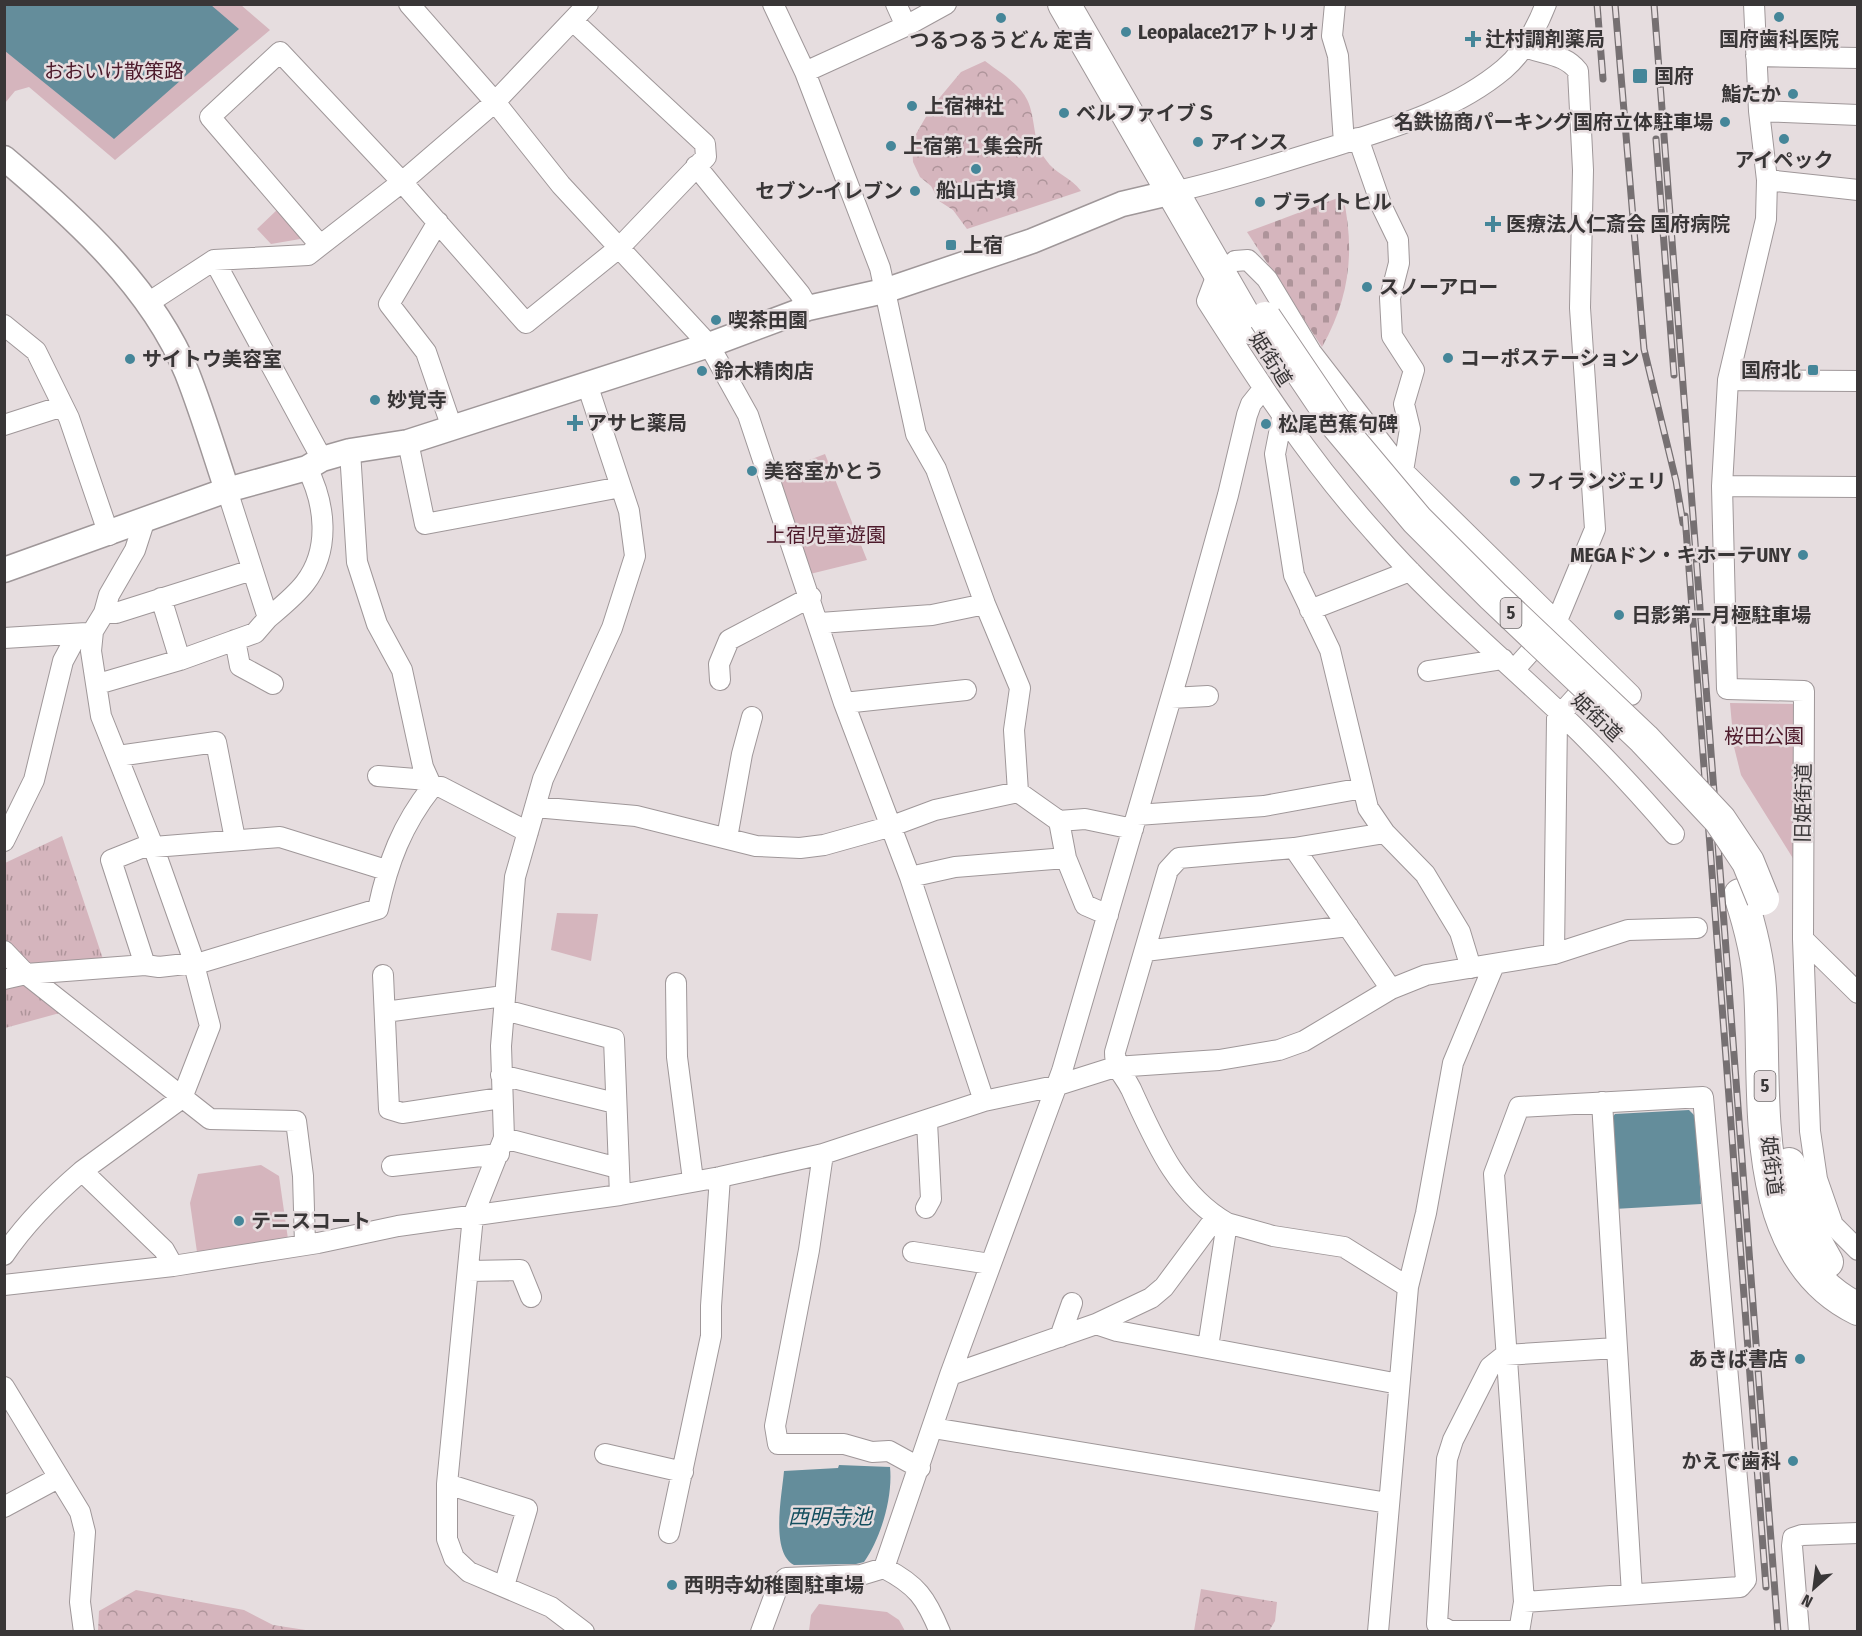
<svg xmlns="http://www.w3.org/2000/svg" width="1862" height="1636" font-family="'Fira Sans Condensed','Noto Sans JP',sans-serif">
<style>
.grass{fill:url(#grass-tufts)}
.forest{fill:url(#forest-crowns)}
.cemetery{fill:url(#cemetery-stones)}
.green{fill:#d5b5bd}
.water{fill:#648d9b}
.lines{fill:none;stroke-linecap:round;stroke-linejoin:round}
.minor-casing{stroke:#9f9799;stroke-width:22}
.tertiary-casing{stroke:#9f9799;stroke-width:27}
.primary-casing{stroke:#9f9799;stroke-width:34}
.minor{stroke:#fff;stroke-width:20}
.tertiary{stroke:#fff;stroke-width:24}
.primary{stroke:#fff;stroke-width:32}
.rail-casing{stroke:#767072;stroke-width:7}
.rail{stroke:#e6dddf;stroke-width:4.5;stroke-dasharray:14;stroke-linecap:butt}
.primary-bridge-casing{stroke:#9f9799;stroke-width:34;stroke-linecap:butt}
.primary-bridge{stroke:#fff;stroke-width:32}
.poi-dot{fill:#458699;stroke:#e6dddf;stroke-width:2}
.labels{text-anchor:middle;stroke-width:5;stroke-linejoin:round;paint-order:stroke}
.shield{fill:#e6dddf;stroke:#6d6869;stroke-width:1.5}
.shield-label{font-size:18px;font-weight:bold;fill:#393637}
.poi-label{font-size:20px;font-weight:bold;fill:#393637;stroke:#e6dddf;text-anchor:start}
.park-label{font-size:20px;fill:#4d1a2b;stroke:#e6dddf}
.street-label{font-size:20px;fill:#393637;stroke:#e6dddf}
.water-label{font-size:21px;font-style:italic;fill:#134e5e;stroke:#e6dddf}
</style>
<defs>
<pattern id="grass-tufts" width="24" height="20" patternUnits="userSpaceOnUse" patternTransform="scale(1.5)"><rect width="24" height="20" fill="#d5b5bd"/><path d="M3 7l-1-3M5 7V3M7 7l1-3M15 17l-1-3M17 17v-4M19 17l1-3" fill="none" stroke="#ae949a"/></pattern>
<pattern id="forest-crowns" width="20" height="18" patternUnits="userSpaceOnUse" patternTransform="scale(1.5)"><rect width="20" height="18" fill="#d5b5bd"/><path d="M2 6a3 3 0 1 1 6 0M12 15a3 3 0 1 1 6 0" fill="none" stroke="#ae949a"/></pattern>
<pattern id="cemetery-stones" width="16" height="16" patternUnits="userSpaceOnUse" patternTransform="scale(1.5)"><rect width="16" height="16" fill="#d5b5bd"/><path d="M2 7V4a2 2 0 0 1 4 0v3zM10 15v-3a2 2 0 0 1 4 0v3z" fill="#ae949a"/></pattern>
</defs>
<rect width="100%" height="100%" fill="#e6dddf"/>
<path class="grass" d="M62 836 105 965 31 969 5 945V863Z
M21 979 67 1011 5 1028V983Z"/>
<path class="forest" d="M985 61C1002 74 1024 86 1030 107 1036 127 1033 142 1046 160 1055 174 1071 177 1081 191L967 229 953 210 939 201 931 186 920 177 913 162 912 141 931 108 961 72Z
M1201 1589 1277 1602 1275 1621 1269 1631H1194Z
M136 1590 244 1610 273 1625 312 1631H98L99 1611Z"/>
<path class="cemetery" d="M1343 196C1355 251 1350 297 1322 347L1247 232Z"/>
<path class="green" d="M5 5H241L270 30 115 160 29 87 15 91 5 103Z
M279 208 306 238 271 244 257 229Z
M825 454 867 560 810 574 775 473Z
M1730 703 1794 704V860L1741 775 1734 747Z
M557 913 598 914 591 961 551 950Z
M261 1165 279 1176 288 1239 197 1252 190 1203 198 1174Z
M819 1604 887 1612 899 1620 905 1631H809L811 1615Z"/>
<path class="water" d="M4 5H211L239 29 114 139 5 51Z
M1689 1110 1696 1117 1701 1204 1614 1209 1609 1122 1615 1114Z
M839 1465 890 1467C893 1497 881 1538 864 1562L856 1564 794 1565C770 1552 782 1495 784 1471L838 1468Z"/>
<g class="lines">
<defs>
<path id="minor" d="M409 4 495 102 561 185 709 345 748 415 844 703 910 877 984 1101
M773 4 805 72 880 268 916 434 936 469 985 604 1020 688 1014 730 1018 792
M896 4 906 26
M1335 4 1332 36 1338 56 1344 143
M1754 4 1759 111 1767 180 1766 219 1728 380 1722 486 1858 487
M1756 56 1858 58
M805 72 906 26 946 4
M1759 111 1858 115
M1358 138 1382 207 1398 240 1399 263 1390 298 1392 336 1414 370 1404 404 1410 429 1403 471
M696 166 800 294 808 308
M1767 180 1858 190
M1173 192C1224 181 1272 165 1322 150 1385 130 1453 112 1504 69 1523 53 1537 27 1546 4
M438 222 389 304 426 352 452 428
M320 245 210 117 280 52 402 182 526 323 620 247 706 157 705 144 573 21
M214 260 322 459
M1235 261 1248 260 1267 279 1311 352 1403 471 1631 695
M1218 272 1207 301C1258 381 1310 461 1374 532 1430 597 1497 653 1559 712 1600 751 1638 792 1674 834
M148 303 214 260 308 255 402 182 495 102 588 4
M4 325 36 351 69 418 109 535
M1728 380 1858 381
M1282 418 1275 454 1294 575 1330 650 1368 808 1385 833 1425 874 1460 932 1471 968
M4 425 63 406
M408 442 425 524 621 487
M350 451 357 562 377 624 402 670 423 767 432 787
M1722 486 1727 689 1804 691 1803 939 1858 993
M227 490 268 618C281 607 295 596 305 583 331 549 325 503 307 468
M145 519 135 550 109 595 104 613 93 631 91 651 101 716 153 846 191 953 210 1026 182 1098 82 1171 164 1250 173 1266
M161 598 180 660
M1310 610 1410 571
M104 613H116L252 570
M820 623 932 615 985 604
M4 638 87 633
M235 640 240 666 273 684
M1514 670 1556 623 1595 529 1580 308 1583 170 1578 71C1564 53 1543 55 1523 46
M1428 671 1503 659
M720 680 719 664 729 640 811 597
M98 684 180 660 255 633 268 618
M1171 698 1208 696
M844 703 966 690
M118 756 216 742 235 839
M378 776 428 780
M535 807 636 816 756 846 800 848 824 845 892 826 935 810 1018 792 1059 821 1066 858 1085 905 1108 915
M1137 815 1264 806 1363 788
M1059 821 1085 819 1133 829
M727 838 742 754 752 717
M4 841 34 780 63 661 77 635
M1294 848 1391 989
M386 870 280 837 141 848 111 860 145 965 159 967 203 962 378 909C388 862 402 825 432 787H441L528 832
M910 877 955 867 1066 858
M1803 939 1810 1131 1817 1179 1833 1225 1858 1250
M4 951 26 974 210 1119 296 1121 303 1176 305 1244
M1145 951 1348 926
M1554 954 1557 718 1594 677
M383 975 389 1109 402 1113 501 1098
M4 979 26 974 145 965
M676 983 677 1057 693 1180
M505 1010 614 1039 620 1195
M385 1012 504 996
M501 1075 615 1103
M1602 1102 1632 1594
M504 1138 618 1168
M823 1154 809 1250 775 1426 778 1444H844L872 1452 889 1451 920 1468
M392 1166 499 1154
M926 1208 931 1199 927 1122
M1227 1223C1177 1195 1154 1139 1131 1089 1123 1073 1115 1070 1115 1052L1168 870 1179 858 1294 848 1385 833
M913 1252 990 1264
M4 1255C25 1224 54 1195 82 1171
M468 1271 520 1270 531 1297
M4 1285 173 1266 318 1243 398 1226 620 1195 720 1177 823 1154 984 1101 1055 1086 1115 1067 1219 1060 1279 1050 1304 1041 1391 989 1426 975 1554 954 1628 930 1697 928
M1096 1324 1151 1298 1164 1287 1216 1217
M1060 1337 1072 1303
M1208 1347 1227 1223 1273 1236 1344 1247 1408 1287
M950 1375 1096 1324 1117 1331 1399 1384
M4 1387 80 1512 85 1532 80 1602 84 1632
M933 1428 1388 1503
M605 1454 683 1472
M447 1484 527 1509 504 1586
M4 1507 58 1478
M669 1533 711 1336V1306L720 1177
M884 1568 950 1375 1062 1071 1180 667 1228 495 1247 415 1251 404 1263 389
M1519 1631H1450L1437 1624 1447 1459 1453 1440 1490 1367 1505 1355 1616 1348
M584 1632 551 1607 469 1572 454 1558 447 1539V1484L473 1216 504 1138 501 1046 515 877 543 779 612 628 635 556 629 511 587 384
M761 1632 778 1586 786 1578 861 1575 884 1568C917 1585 926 1598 940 1632
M1378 1632 1408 1287 1426 1213 1453 1063 1494 965
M1519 1632 1524 1602 1494 1174 1519 1107 1703 1097 1746 1580 1740 1587 1524 1602
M1799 1632 1792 1546 1793 1538 1802 1535 1858 1533"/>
<path id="tertiary" d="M4 158C74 217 152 287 187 373 202 411 214 451 227 490
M4 570 227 490 307 468 322 459 350 451 408 442 709 345 808 308 884 291 1032 241 1122 204 1173 192"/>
<path id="primary" d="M1064 4 1251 328
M1740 895C1750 926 1758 956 1760 989 1767 1093 1745 1254 1858 1309
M1789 1164 1808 1228 1827 1262"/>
</defs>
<use href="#minor" class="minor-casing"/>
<use href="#tertiary" class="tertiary-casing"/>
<use href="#primary" class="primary-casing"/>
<use href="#minor" class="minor"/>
<use href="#tertiary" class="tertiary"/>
<use href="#primary" class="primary"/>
<defs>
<path id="rail" d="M1597 4 1603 79
M1615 4 1644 349 1676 481 1683 523
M1654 4 1778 1632
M1656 139 1674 375
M1685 516 1766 1587"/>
</defs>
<use href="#rail" class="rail-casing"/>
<use href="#rail" class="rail"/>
<defs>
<path id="primary-bridge" d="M1265 318 1338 426 1417 520 1493 596 1644 739 1720 820 1748 862 1763 899"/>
</defs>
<use href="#primary-bridge" class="primary-bridge-casing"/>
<use href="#primary-bridge" class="primary-bridge"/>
</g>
<g class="poi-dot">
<circle cx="1779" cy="17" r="6"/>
<circle cx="1001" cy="18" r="6"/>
<circle cx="1126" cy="32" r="6"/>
<path d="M1470 30h6v6h6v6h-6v6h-6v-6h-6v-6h6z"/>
<rect x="1632" y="68" width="16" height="16" rx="3"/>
<circle cx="1793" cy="94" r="6"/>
<circle cx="912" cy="106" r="6"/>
<circle cx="1064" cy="113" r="6"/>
<circle cx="1725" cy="122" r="6"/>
<circle cx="1784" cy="139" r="6"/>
<circle cx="1198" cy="142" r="6"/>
<circle cx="891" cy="146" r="6"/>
<circle cx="976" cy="169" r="6"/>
<circle cx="915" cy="191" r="6"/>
<circle cx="1260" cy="202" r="6"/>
<path d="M1490 215h6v6h6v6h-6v6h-6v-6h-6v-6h6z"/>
<rect x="945" y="239" width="12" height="12" rx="3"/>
<circle cx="1367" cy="287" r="6"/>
<circle cx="716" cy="320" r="6"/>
<circle cx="1448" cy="358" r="6"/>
<circle cx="130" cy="359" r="6"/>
<rect x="1807" y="364" width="12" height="12" rx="3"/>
<circle cx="702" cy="371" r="6"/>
<circle cx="375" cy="400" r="6"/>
<path d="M572 414h6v6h6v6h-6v6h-6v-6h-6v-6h6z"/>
<circle cx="1266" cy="424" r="6"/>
<circle cx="752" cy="471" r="6"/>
<circle cx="1515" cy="481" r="6"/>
<circle cx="1803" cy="555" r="6"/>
<circle cx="1619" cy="615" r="6"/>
<circle cx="239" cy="1221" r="6"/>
<circle cx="1800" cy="1359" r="6"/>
<circle cx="1793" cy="1461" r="6"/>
<circle cx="672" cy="1585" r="6"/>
</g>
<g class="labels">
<g class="shield">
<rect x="1500.5" y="598" width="21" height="30" rx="4.5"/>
<rect x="1754.5" y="1071" width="21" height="30" rx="4.5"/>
</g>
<g class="shield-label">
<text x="1511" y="619">5</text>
<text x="1765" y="1092">5</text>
</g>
<g class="poi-label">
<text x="1138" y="39">Leopalace21アトリオ</text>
<text x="1485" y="46">辻村調剤薬局</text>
<text x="1779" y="46" text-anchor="middle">国府歯科医院</text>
<text x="1001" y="47" text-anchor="middle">つるつるうどん 定吉</text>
<text x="1654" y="83">国府</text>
<text x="1781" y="101" text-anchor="end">鮨たか</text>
<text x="924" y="113">上宿神社</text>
<text x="1076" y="120">ベルファイブＳ</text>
<text x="1713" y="129" text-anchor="end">名鉄協商パーキング国府立体駐車場</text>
<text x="1210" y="149">アインス</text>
<text x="903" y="153">上宿第１集会所</text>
<text x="1784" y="167" text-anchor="middle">アイペック</text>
<text x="976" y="197" text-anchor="middle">船山古墳</text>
<text x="903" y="198" text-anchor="end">セブン-イレブン</text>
<text x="1272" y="209">ブライトヒル</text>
<text x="1506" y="231">医療法人仁斎会 国府病院</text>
<text x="963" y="252">上宿</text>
<text x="1379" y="294">スノーアロー</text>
<text x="728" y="327">喫茶田園</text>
<text x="1460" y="365">コーポステーション</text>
<text x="142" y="366">サイトウ美容室</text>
<text x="1801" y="377" text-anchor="end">国府北</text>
<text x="714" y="378">鈴木精肉店</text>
<text x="387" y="407">妙覚寺</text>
<text x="587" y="430">アサヒ薬局</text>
<text x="1278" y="431">松尾芭蕉句碑</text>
<text x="764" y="478">美容室かとう</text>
<text x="1527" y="488">フィランジェリ</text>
<text x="1791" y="562" text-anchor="end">MEGAドン・キホーテUNY</text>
<text x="1631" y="622">日影第一月極駐車場</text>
<text x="251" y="1228">テニスコート</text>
<text x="1788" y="1366" text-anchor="end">あきば書店</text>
<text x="1781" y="1468" text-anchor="end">かえで歯科</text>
<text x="684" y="1592">西明寺幼稚園駐車場</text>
</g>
<g class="park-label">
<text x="114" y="78">おおいけ散策路</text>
<text x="826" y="542">上宿児童遊園</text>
<text x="1764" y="743">桜田公園</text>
</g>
<g class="street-label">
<text transform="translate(1271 359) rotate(57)" y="7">姫街道</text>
<text transform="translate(1597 717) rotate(43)" y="7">姫街道</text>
<text transform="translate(1803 803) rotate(-89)" y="7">旧姫街道</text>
<text transform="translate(1772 1166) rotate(83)" y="7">姫街道</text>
</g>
<g class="water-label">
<text x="830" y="1524">西明寺池</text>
</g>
</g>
<rect width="1862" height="1636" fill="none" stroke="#393637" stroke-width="12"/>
<g transform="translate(1814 1588) rotate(208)" stroke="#e6dddf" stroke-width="4.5" paint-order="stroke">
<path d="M0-4.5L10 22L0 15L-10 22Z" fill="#393637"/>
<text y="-9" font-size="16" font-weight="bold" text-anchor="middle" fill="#393637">N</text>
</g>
</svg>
